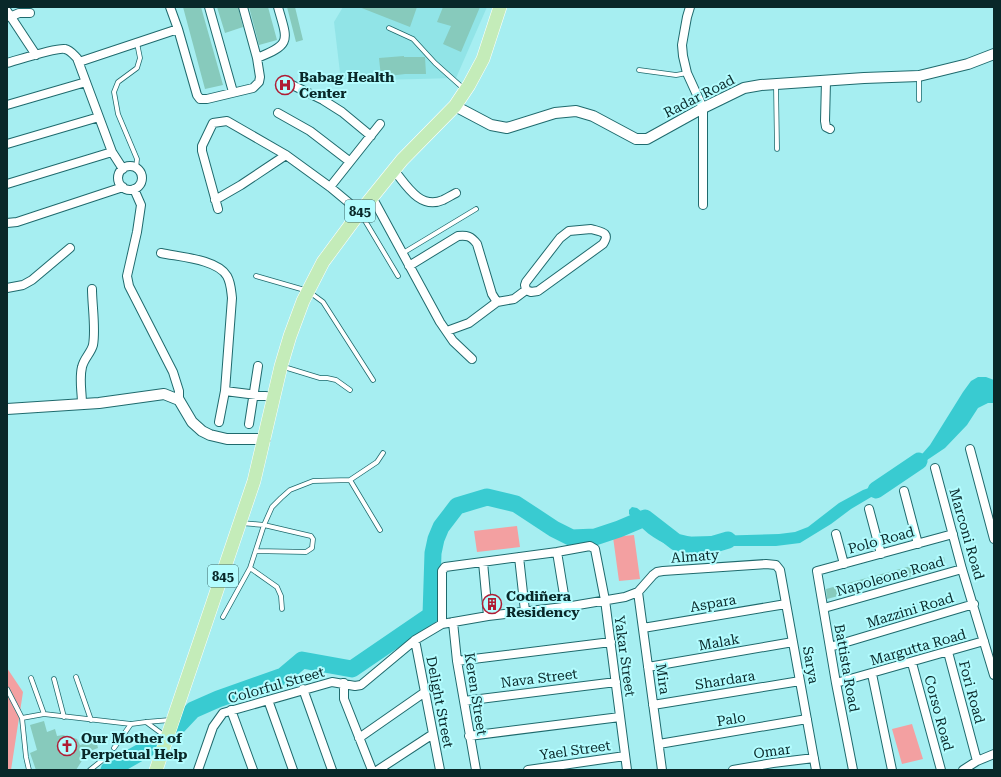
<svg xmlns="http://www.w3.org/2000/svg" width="1001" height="777" font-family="'Roboto Serif',serif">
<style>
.built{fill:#91e4e7}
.green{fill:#f3a0a1}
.water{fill:#39cbd1}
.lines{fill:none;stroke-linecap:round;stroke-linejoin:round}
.river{stroke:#39cbd1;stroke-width:17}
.building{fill:#87cabc}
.service-casing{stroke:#1f6a6d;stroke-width:5.5}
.minor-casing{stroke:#1f6a6d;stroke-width:10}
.tertiary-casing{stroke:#1f6a6d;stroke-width:12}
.primary-casing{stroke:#fff;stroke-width:14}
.service{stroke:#fff;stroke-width:4}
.minor{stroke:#fff;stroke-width:8}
.tertiary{stroke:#fff;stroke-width:10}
.primary{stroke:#c4ecb9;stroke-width:13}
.labels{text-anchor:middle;stroke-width:4;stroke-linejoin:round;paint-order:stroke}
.shield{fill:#b3fcfe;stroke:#3c6869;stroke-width:1}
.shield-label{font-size:13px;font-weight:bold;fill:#092829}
.poi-label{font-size:14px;font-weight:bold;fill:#092829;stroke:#b3fcfe;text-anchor:start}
.street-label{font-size:14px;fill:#092829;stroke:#b3fcfe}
</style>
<rect width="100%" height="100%" fill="#a6eef1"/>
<path class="built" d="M343 7H487L456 78 341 81 334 22Z"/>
<path class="green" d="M517 526 520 547 477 552 474 531Z
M634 535 640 579 619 581 613 537Z
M7 668 23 692 11 770H7Z
M912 724 923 759 902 764 892 729Z"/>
<path class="water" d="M978 377H986L994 380V403H988L978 408 967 425 945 448 878 493 851 509 831 524 800 543 776 546H672C654 541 641 528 629 514V510L632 507 637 508 670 534 677 537 779 534 795 532 808 527 839 503 863 490 886 482 916 461 930 445 963 392 971 381Z"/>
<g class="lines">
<path class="river" d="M876 490 919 461
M177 727 193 710 218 699 283 676 302 660 352 669 431 615 433 553 436 539 441 527 457 506 487 497 516 504 554 529 572 538 595 537 619 529 645 518 676 542 701 548 728 540
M109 770 157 743"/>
</g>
<path class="building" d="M183 7H201L223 85 205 89Z
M217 7H238L243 27 225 33Z
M249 7H268L277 40 259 45Z
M287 7H295L303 40 296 42Z
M359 7H417L410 27Z
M443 7H480L461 52 443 44 451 26 437 22Z
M404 56V57H425L426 74H405L381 77 379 58Z
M944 557 946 567 827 599 826 589Z
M44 721 47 732 55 729 57 736 63 735 77 739 80 745 96 740 98 748 82 754 83 759 76 770H36L30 753 37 750 30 725Z"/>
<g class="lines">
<defs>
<path id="service" d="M389 28 413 39 435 63 464 89
M639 70 676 75 687 73
M919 77V100
M776 85 777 149
M136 168 137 159 118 114 114 92 118 82 137 68 140 58 137 43
M361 214 398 276
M403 253 476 209
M256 276 308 291 323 302 373 380
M284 367 320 378H327L336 380 350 390
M350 480 377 462 383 453
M241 523 264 525 311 536 313 539 312 548 306 552 256 551
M250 568 277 587 281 596 282 609
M223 617 250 568 264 525 272 507 281 498 290 490 313 481 350 480 380 530
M76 677 91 720
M31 678 44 714
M54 679 64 717
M7 689 22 718 44 714 131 724 146 722 170 720
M22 718 26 757 29 770
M146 722 165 736
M114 748 131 724
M90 770 105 758"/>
<path id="minor" d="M170 7 178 29 197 95 200 99H207L253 88 259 82 260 77 257 58 243 7
M209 7 233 92
M690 7 687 17 685 28 682 45 683 56 687 73 703 108V205
M7 11 36 55
M10 17 19 13H30
M257 58C293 44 287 40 278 7
M79 62 178 29
M7 63C18 60 57 47 65 49 70 50 74 55 77 58L112 152 123 169
M826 81 825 121 826 127 830 129
M288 83 323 100 342 112 371 136
M7 105 86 82
M278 113 310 131 349 161
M7 144 99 117
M118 178a12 12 0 1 1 24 0a12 12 0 1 1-24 0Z
M394 170C406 185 420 210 443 200 447 198 452 195 456 193
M7 184 112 152
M330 187 380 124
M134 189 141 205 137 232 127 276 129 286 173 372 179 391V400
M372 197 440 322 453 341 472 359
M215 200 241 185 286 155
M218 209 202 151V146L213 123 227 121 286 155 330 187 360 212
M7 223 17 222 123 187
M591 229C601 232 611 232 603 244L538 291 531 292 526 290 525 285 526 282 560 238 569 231Z
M161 253C179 257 217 259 227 276 231 283 231 290 232 298L225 391 219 422
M409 266 458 236C467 235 471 236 477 244L492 294 497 302
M7 288 23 285 32 280 70 248
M447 331 469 323 497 302 514 299 526 290
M225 391 273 397
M82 404C82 392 79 379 82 367 84 358 91 353 93 345 96 329 92 305 92 289
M249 424 258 366
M970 449 994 539
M935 468 962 569 994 675
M904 491 918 544
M869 509 881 554
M836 534 844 564
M557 552 566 607
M519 557 525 611
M483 562 488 616
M638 592 662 770
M824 608 962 569
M453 622 457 661 476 770
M442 624V571L445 567 557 552 590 546 595 549 605 600 627 770
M643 628 786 604
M415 640 440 770
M830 647 974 604
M948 652 977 761
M457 661 611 642
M912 663 941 770
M648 667 793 642
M872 674 892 770
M344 683V699L372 770
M836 683 984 641
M303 689 332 770
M268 700 293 770
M464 701 616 682
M653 705 800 681
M231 710 253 770
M469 736 620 717
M359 738 425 692
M659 744 807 719
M198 770 213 727 223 713 332 682 355 686 361 685 415 640 442 624 488 616 572 606 625 597 638 592 653 575 657 572 663 571 766 564 776 565 780 570 816 770
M378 770 433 734
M528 770 625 756
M733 770 773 763 814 758
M853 770 836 683 817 571 953 534
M963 770 977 761 994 754"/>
<path id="tertiary" d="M455 106 491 125 507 128 555 113 576 111 593 116 636 139H647L703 108 744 88 761 85 864 78 919 76 968 64 994 54
M7 409 99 403 164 394 179 400 192 422 202 431 210 435 227 439H265"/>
<path id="primary" d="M156 770 254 481 281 366 290 336 303 301 323 262 360 212 402 160 455 106 469 85 483 59 500 7"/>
</defs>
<use href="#service" class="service-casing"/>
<use href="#minor" class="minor-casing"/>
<use href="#tertiary" class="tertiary-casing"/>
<use href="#primary" class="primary-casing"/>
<use href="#service" class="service"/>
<use href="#minor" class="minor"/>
<use href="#tertiary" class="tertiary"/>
<use href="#primary" class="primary"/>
</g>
<defs>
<symbol id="hospital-ring" viewBox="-11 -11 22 22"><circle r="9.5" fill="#b3fcfe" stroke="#af1c34" stroke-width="1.5"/><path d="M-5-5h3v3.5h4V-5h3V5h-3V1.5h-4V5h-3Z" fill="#af1c34"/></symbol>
<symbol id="building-ring" viewBox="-11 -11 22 22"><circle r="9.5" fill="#b3fcfe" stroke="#af1c34" stroke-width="1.5"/><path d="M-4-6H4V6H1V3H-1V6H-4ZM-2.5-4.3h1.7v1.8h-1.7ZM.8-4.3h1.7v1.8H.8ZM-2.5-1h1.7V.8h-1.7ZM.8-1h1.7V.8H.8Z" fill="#af1c34"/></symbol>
<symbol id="church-ring" viewBox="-11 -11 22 22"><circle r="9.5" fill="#b3fcfe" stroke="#af1c34" stroke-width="1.5"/><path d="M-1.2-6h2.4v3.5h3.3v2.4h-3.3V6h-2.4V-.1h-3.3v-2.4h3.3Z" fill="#af1c34"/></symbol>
</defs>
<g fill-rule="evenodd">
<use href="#hospital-ring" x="274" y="74" width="22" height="22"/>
<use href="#building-ring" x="481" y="593" width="22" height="22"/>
<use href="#church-ring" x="56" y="735" width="22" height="22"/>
</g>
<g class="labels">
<g class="shield">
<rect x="345" y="200" width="30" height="22" rx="3"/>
<rect x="208" y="565" width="30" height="22" rx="3"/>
</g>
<g class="shield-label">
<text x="360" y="216">845</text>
<text x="223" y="581">845</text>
</g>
<g class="poi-label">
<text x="299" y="82">Babag Health<tspan x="299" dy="16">Center</tspan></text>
<text x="506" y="601">Codiñera<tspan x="506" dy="16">Residency</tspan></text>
<text x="81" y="743">Our Mother of<tspan x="81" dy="16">Perpetual Help</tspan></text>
</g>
<g class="street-label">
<text transform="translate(699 96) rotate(-27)" y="5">Radar Road</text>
<text transform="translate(967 534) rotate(74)" y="5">Marconi Road</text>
<text transform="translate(881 540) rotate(-15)" y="5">Polo Road</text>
<text transform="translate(695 556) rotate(-4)" y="5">Almaty</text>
<text transform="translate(890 576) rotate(-16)" y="5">Napoleone Road</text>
<text transform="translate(713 603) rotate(-10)" y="5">Aspara</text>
<text transform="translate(910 610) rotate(-17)" y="5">Mazzini Road</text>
<text transform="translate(719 642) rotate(-10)" y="5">Malak</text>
<text transform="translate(918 647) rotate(-16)" y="5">Margutta Road</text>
<text transform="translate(625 656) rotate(82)" y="5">Yakar Street</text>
<text transform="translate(811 665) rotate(80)" y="5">Sarya</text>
<text transform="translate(847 668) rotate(80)" y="5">Battista Road</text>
<text transform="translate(539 678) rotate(-7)" y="5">Nava Street</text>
<text transform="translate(663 679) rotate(82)" y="5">Mira</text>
<text transform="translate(725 680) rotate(-9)" y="5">Shardara</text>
<text transform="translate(276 685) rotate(-16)" y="5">Colorful Street</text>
<text transform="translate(972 692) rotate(75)" y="5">Fori Road</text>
<text transform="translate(476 694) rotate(81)" y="5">Keren Street</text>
<text transform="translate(440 702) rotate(79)" y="5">Delight Street</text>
<text transform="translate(939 713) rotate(75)" y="5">Corso Road</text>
<text transform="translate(731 719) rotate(-9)" y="5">Palo</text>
<text transform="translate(575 750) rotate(-8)" y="5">Yael Street</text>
<text transform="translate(772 751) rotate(-8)" y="5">Omar</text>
</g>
</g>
<rect width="1001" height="777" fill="none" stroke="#092829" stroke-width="16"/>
</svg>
